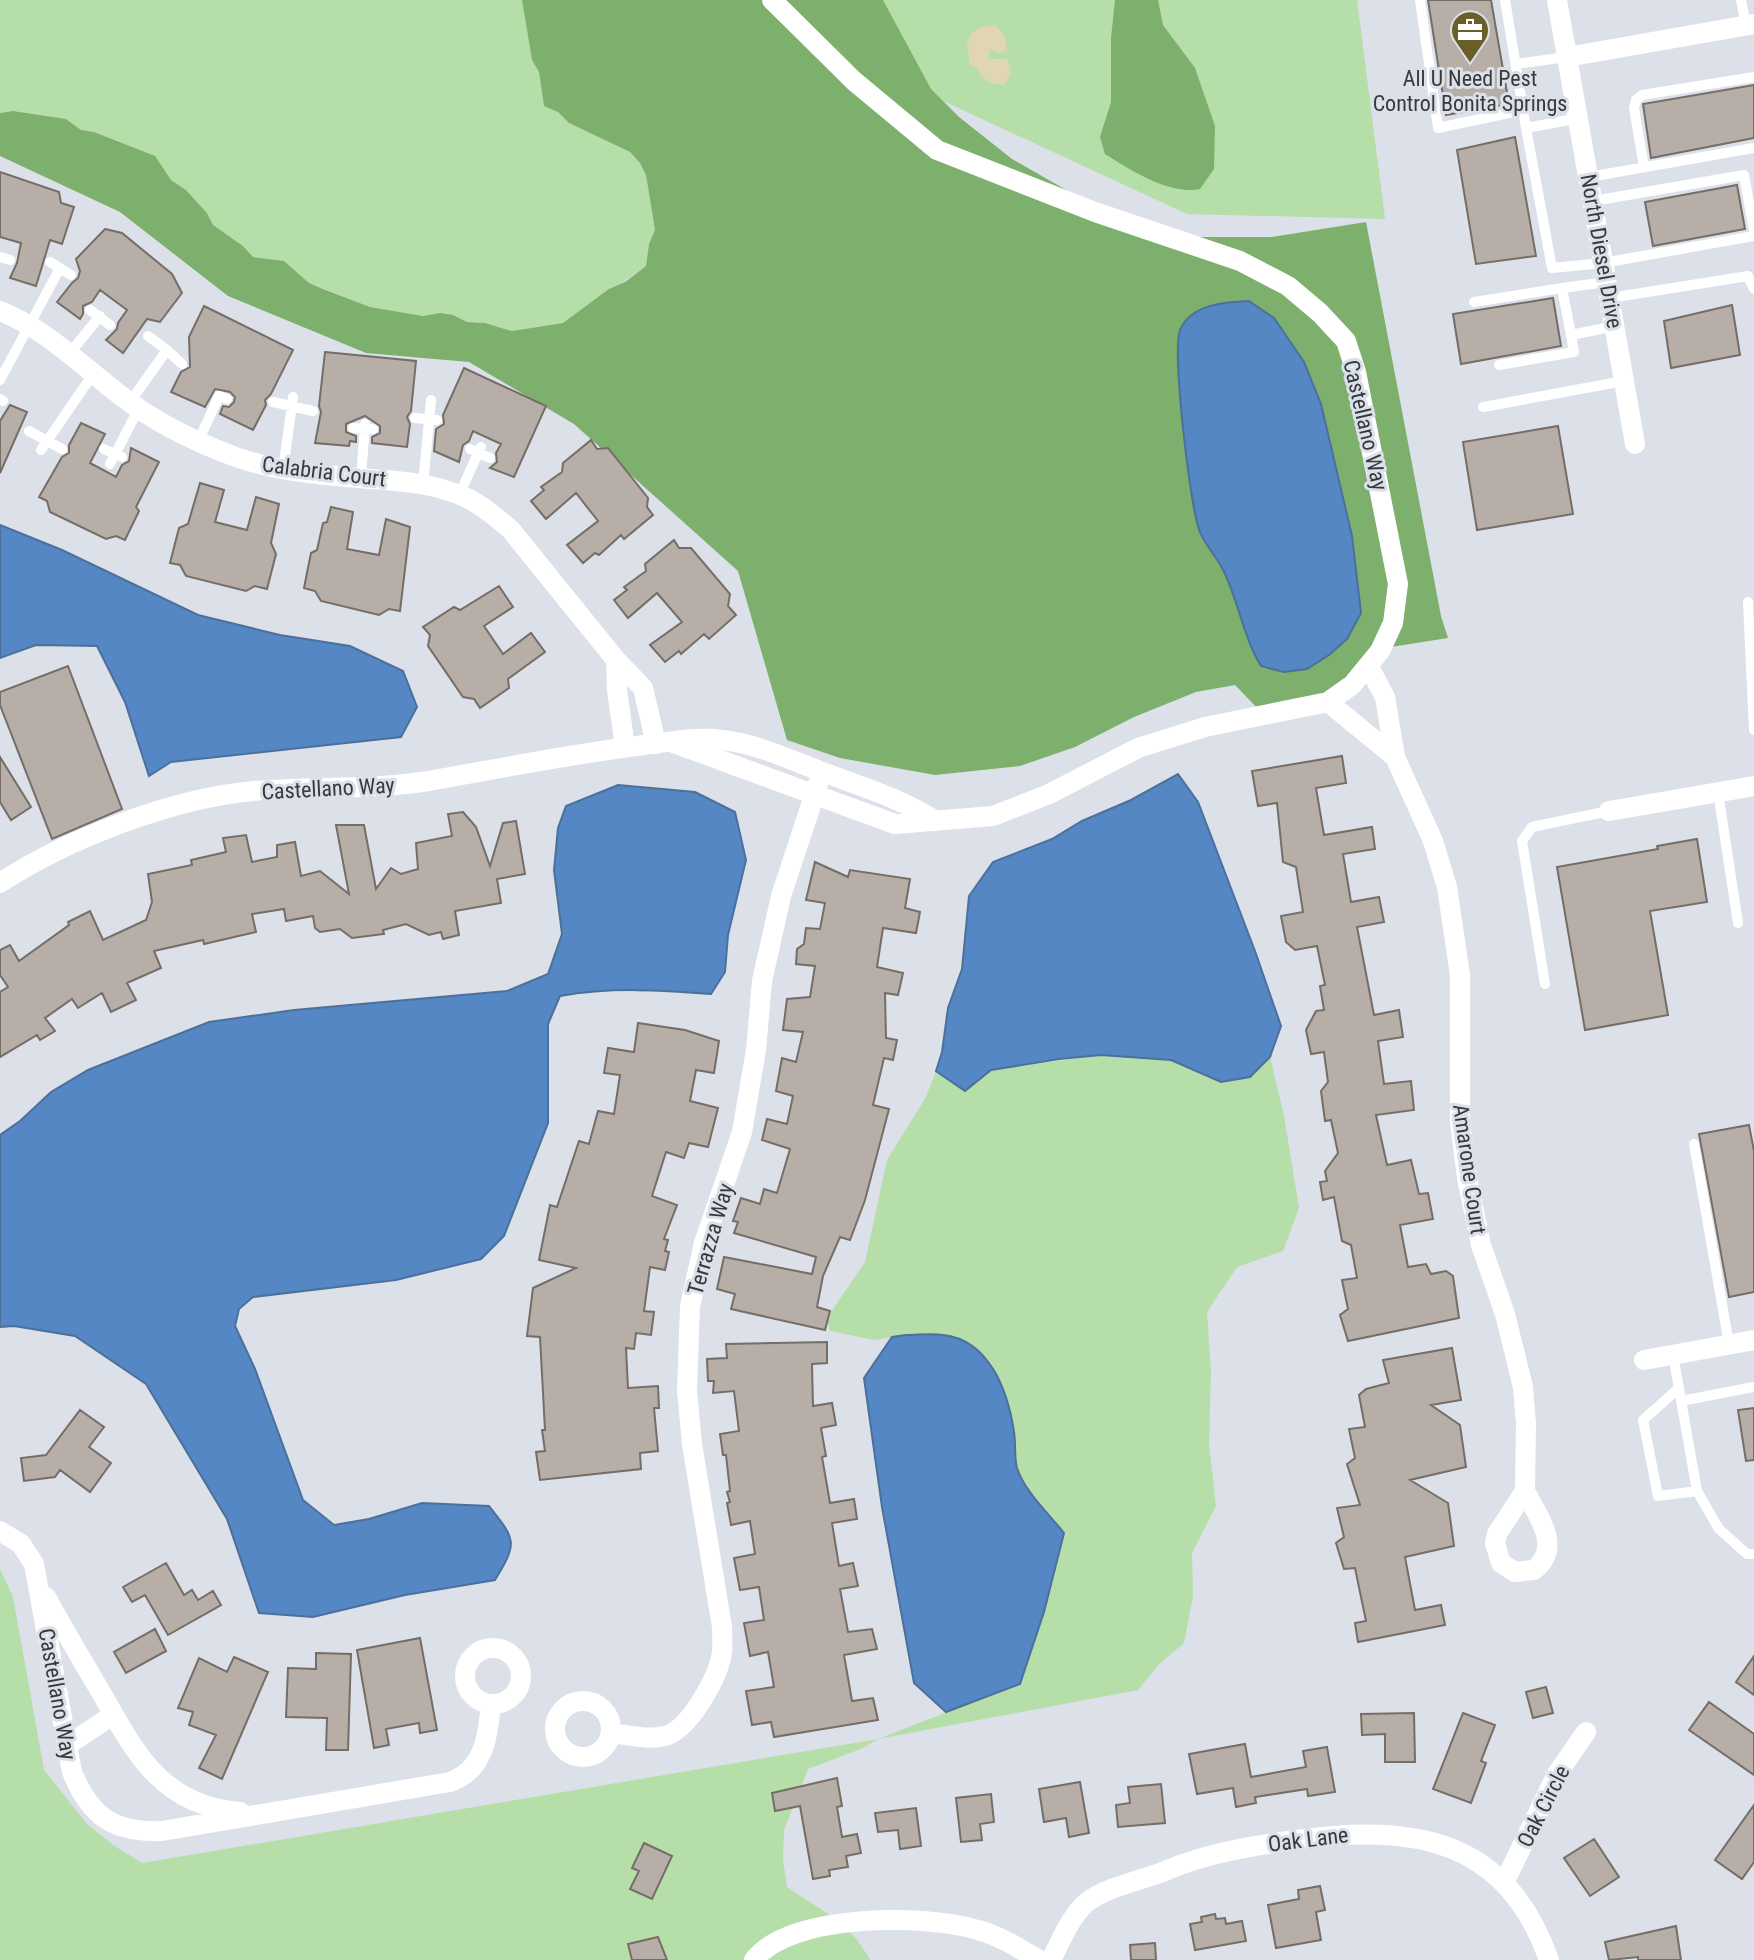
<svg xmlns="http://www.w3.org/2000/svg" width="1754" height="1960" font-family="'Roboto Condensed',sans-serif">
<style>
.green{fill:#b5dea8}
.forest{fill:#7db06c}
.sand{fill:#e0d6b1}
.water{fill:#5587c4;stroke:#4c709c;stroke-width:2}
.building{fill:#b7aea7;stroke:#756d67;stroke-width:2}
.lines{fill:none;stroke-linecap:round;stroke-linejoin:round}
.lane{stroke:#fff;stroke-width:10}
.street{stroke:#fff;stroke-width:20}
.labels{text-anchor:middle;stroke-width:6;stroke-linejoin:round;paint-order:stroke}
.poi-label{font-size:22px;fill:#373a3d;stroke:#dbe0e9}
.street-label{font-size:22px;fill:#373a3d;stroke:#dbe0e9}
</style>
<rect width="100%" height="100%" fill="#dbe0e9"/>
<path class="green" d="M0 0H522L532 60 539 72 544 105 558 112 569 123 630 152 640 163 646 175 655 230 649 244 646 266 563 323 512 331 485 323 467 322 453 315 440 313 423 316 370 307 309 283 284 261 253 257 243 246 213 225 207 213 186 190 171 180 154 156 94 132 81 130 66 119 13 111 0 113Z
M839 0H1357L1385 219 1187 214 928 94Z
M1101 1055C1123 1057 1148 1056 1170 1060 1217 1070 1222 1104 1270 1057L1284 1116 1299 1208 1283 1251 1237 1267 1207 1312 1211 1372 1209 1444 1216 1506 1192 1553 1193 1596 1184 1643 1159 1664 1138 1690 878 1739 863 1748 808 1769 784 1830 783 1859 787 1887C822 1912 849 1920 870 1960H0V1569L13 1597 44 1770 86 1823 113 1845 142 1863 878 1739 1020 1684 1044 1612 1064 1533 1031 1492 1017 1468 1015 1432 1005 1391 990 1361 963 1342 906 1335 874 1340 830 1331 827 1318 865 1262 887 1160 926 1097 936 1071 965 1091 991 1070Z"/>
<path class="forest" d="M522 0H883L931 89 959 117 1012 159 1068 191 1182 237H1272L1366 222 1441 616 1448 638 1378 649 1328 697 1266 717 1235 685 1196 692 1134 717 1075 747 1020 766 935 775 840 758 787 740 738 571 574 424 469 362 366 353 228 296 120 212 0 156V113L13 111 66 119 81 130 94 132 155 156 171 180 186 190 207 213 213 225 243 246 253 257 284 261 309 283 323 289 370 307 423 316 440 313 453 315 467 322 485 323 512 331 563 323 609 289 625 282 646 266 649 244 655 230 646 175 640 163 630 152 569 123 558 112 544 106 539 72 532 60Z
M1115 0H1158L1163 25 1195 68 1215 126 1214 169 1200 189C1168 195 1131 170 1105 154L1100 137 1111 102V38Z"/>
<path class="sand" d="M993 25H996L1005 37 1007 50 999 53 988 49 990 54 987 59H1006C1015 68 1010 77 1004 85 992 84 980 80 977 68L970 65 967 45 970 34 979 28Z"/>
<path class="water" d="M1249 301 1274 318 1304 362 1321 404 1352 536 1361 613 1347 639 1329 655 1307 669 1284 672 1261 666C1244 638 1239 604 1225 574 1219 559 1206 547 1200 532 1190 509 1172 351 1180 330 1191 304 1225 302 1249 301Z
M0 525 62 550 198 615 280 635 350 646 403 671 417 707 401 737 171 762 149 776 125 702 97 646 36 645 0 658Z
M1178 774 1198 802 1255 951 1281 1026 1270 1057 1250 1077 1221 1082 1171 1060 1101 1055 1059 1059 991 1070 965 1091 936 1071 942 1052 948 1008 962 969 969 896 993 862 1052 839 1082 821 1131 800Z
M618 785 695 792 735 812 746 860 728 935 725 972 711 994C660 990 611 987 560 996L548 1024V1123L504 1236 481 1259 396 1280 253 1297 239 1309 235 1326 255 1369 303 1500 334 1525 369 1519 422 1503 489 1506C516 1540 518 1542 495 1580L405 1595 313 1617 259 1613 227 1519 146 1384 75 1336 14 1326 0 1327V1135L20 1121 51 1092 88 1070 209 1022 294 1010 507 991 548 974 562 934 554 870 558 828 566 806Z
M906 1335C918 1335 931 1333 943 1335 990 1340 1008 1392 1014 1432 1016 1443 1014 1457 1017 1468 1025 1492 1049 1514 1064 1533L1044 1612 1020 1684 946 1712 914 1683 882 1507 864 1378 892 1337Z"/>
<path class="building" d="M1428 0H1491L1509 104 1446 115Z
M1754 85V138L1651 158 1643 104Z
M1515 137 1536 256 1476 264 1457 150Z
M0 172 59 192 61 203 74 207 62 244 50 240 36 286 10 278 17 263 21 243 0 237Z
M1737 185 1745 229 1653 246 1645 202Z
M105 229 122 233 172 274 182 293 160 322 147 319 123 353 106 340 117 329 118 323 127 310 100 290 92 302 83 306V314L80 319 57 302 72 283 78 278 80 271 76 259Z
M1553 298 1561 346 1461 364 1453 314Z
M1732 305 1740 355 1671 368 1664 321Z
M204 306 293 350 271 394 265 400 266 405 253 430 220 414 223 406 229 407 234 402 235 397 230 392 215 389 205 407 171 392 181 372 190 367 189 337Z
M325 352 416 361 411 411 407 417 410 424 407 447 372 443V437L380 433V426L365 416 346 424V432L356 436V442L350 441 349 446 315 443 321 412 319 406Z
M464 368 546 406 514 477 490 468 497 462 496 453 501 444 473 431 469 441 463 445 459 462 434 451 436 429 444 424 443 415Z
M10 405 27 412 0 473V421Z
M81 423 105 434 90 463 116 477 122 465 129 461 131 448 159 462 136 507 139 511 125 540 116 536 106 539 50 512 47 501 39 497 62 457 69 453V445Z
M1558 426 1573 514 1477 530 1463 442Z
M591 440 597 449 608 448 648 498 647 507 653 515 624 539 621 535 599 555 595 553 583 563 567 545 598 521 576 493 546 519 531 501 544 490 541 487 562 472 563 463Z
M200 483 224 490 215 522 247 530 256 497 279 504 271 543 276 554 267 589 255 586 246 591 186 576 180 565 170 563 179 528 188 524Z
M331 507 353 512 347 549 379 555 386 519 410 527 400 611 389 609 379 615 321 601 315 591 304 588 311 553 317 550 323 523 327 522Z
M674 540 679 548H691L730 594 728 606 736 615 709 639 704 634 681 654 679 651 665 662 650 645 682 622 657 593 628 618 614 600 627 590 624 587 646 571 645 564Z
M499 586 513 607 484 626 503 654 531 633 545 652 508 679 509 688 480 708 474 699 463 697 428 646 430 635 423 627 454 607 460 610Z
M68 666 122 809 52 839 0 705V692Z
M1342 756 1346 783 1316 788 1324 835 1372 827 1375 849 1343 854 1351 902 1379 897 1384 922 1357 927 1374 1015 1399 1010 1403 1037 1378 1041 1384 1084 1411 1081 1414 1110 1376 1115 1387 1165 1411 1160 1419 1194 1428 1193 1433 1219 1400 1225 1408 1267 1426 1264 1431 1274 1446 1271 1453 1276 1459 1318 1348 1341 1340 1315 1348 1309 1342 1280 1357 1278 1351 1245 1342 1241 1334 1197 1323 1200 1320 1182 1327 1181 1325 1171 1338 1153 1331 1120 1325 1121 1321 1091 1328 1082 1324 1052 1311 1054 1306 1030 1316 1011 1324 1010 1320 986 1325 985 1317 946 1295 950 1286 942 1281 916 1303 912 1296 867 1283 862 1277 803 1258 806 1252 771Z
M0 757 31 807 11 820 0 802Z
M463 812 476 827 490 866 503 823 516 821 525 874 497 879 501 903 455 911 459 935 443 939 441 932 429 935 406 924 383 930 384 934 352 938 340 929 320 932 315 928 313 916 286 921 284 909 252 914 256 932 204 944 203 940 154 951 161 968 127 983 136 1000 111 1012 102 993 78 1008 72 999 45 1018 55 1031 40 1040 37 1035 0 1057V992L8 987 0 975V950L10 945 19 961 69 925 68 922 90 911 103 940 146 920 152 902 148 874 192 865 191 860 226 852 223 838 246 835 252 862 277 857V845L295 842 301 876 320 871 349 894 336 825H364L376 889 391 868 401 874 418 869 416 843 452 836 448 814Z
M1697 839 1707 902 1650 911 1668 1015 1585 1030 1557 867 1658 849 1657 846Z
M815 862 848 877 850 870 910 879 905 908 920 912 916 933 883 928 877 967 903 973 898 995 885 993 886 1038 897 1040 893 1060 884 1058 873 1105 889 1109 865 1200 850 1240 840 1237 823 1276 817 1307 830 1311 825 1330 731 1309 735 1294 717 1289 724 1257 812 1274 816 1257 734 1233 738 1222 733 1221 741 1198 760 1204 764 1189 777 1193 790 1149 762 1140 767 1119 787 1124 793 1096 776 1091 782 1058 796 1062 803 1032 783 1030 787 999 810 997 815 966 796 964 797 949 804 944 806 928 820 929 825 903 806 900Z
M638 1023 685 1030 719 1041 714 1073 696 1070 690 1101 718 1108 708 1147 689 1143 684 1158 666 1152 652 1196 677 1205 664 1239 668 1240 665 1251 669 1252 665 1270 650 1267 644 1311 654 1312 651 1335 636 1333 634 1349 626 1348 628 1388 658 1386 659 1408H654L658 1451 640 1453 641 1469 540 1480 536 1452 545 1451 542 1430H545L540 1337 527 1336 533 1288 576 1268 539 1260 550 1205 557 1207 579 1141 589 1144 598 1111 614 1114 620 1075 604 1073 608 1048 634 1052Z
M1749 1125 1754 1151V1292L1729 1297 1699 1134Z
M827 1342V1363L812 1364 813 1406 832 1403 836 1425 821 1428 826 1456 822 1457 830 1503 854 1499 857 1519 832 1523 839 1566 853 1563 858 1586 840 1589 848 1632 872 1629 877 1649 844 1655 852 1701 873 1698 878 1720 774 1737 771 1722 752 1725 746 1691 774 1687 768 1652 750 1656 744 1623 764 1620 759 1587 740 1590 734 1558 755 1554 750 1521 731 1525 727 1503 730 1502 727 1492 730 1491 726 1455H723L720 1434 739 1431 734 1391 713 1393 714 1381H708L707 1359 727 1358 726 1344Z
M1452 1348 1461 1400 1431 1405 1460 1425 1466 1467 1410 1480 1448 1503 1454 1546 1405 1557 1415 1610 1441 1605 1445 1625 1358 1642 1355 1623 1366 1621 1355 1568 1344 1569 1336 1543 1344 1537 1337 1508 1360 1505 1347 1464 1355 1458 1349 1429 1365 1427 1359 1395 1366 1389 1389 1383 1383 1360Z
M1754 1408V1460L1746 1461 1738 1410Z
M80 1410 104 1427 89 1447 111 1463 90 1492 60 1470 55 1477 24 1481 21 1458 46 1455Z
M166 1563 184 1595 192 1590 198 1600 213 1591 221 1605 168 1635 145 1595 132 1602 123 1587Z
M155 1629 166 1651 126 1673 114 1652Z
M420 1638 437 1730 420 1733 419 1723 386 1729 389 1745 374 1748 357 1650Z
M316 1653 351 1654 348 1750H326L327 1718 286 1717 288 1668 316 1669Z
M1754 1656V1695L1736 1682Z
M234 1657 268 1672 222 1779 199 1768 216 1735 189 1725 193 1712 178 1708 199 1658 227 1672Z
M1546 1687 1553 1713 1533 1718 1526 1692Z
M1709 1702 1754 1734V1775L1689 1730Z
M1414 1713 1415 1762H1385V1734L1362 1735 1361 1714Z
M1463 1713 1495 1725 1481 1761 1486 1763 1471 1803 1433 1789Z
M1245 1744 1251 1777 1306 1767 1303 1751 1327 1747 1335 1792 1308 1796 1307 1789 1255 1797 1256 1803 1236 1807 1233 1788 1197 1794 1189 1754Z
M837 1778 842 1806 837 1807 842 1837 857 1834 861 1853 846 1856 848 1867 829 1870 830 1876 813 1879 800 1806 775 1811 772 1793Z
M1080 1782 1089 1833 1069 1837 1066 1818 1044 1822 1039 1789Z
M1161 1784 1165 1823 1118 1827 1116 1805 1130 1803 1128 1787Z
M991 1794 994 1822 980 1824 982 1840 961 1842 956 1798Z
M1754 1805V1862L1742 1879 1715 1860Z
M916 1808 921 1846 900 1849 898 1830 878 1832 875 1813Z
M1594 1839 1619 1877 1590 1896 1564 1858Z
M644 1843 672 1856 652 1899 630 1889 639 1871 632 1868Z
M1320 1886 1325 1910 1316 1912 1321 1940 1276 1948 1268 1905 1299 1899 1298 1890Z
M1215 1914 1216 1919 1225 1918 1226 1924 1242 1921 1246 1941 1195 1950 1190 1924 1202 1922 1201 1917Z
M1676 1926 1681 1960H1638V1957L1609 1960 1605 1942Z
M658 1937 667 1960H632L628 1944Z
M1155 1943 1156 1960H1131L1130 1945Z"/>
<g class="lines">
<path class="lane" d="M1420 0 1438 128 1523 110
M1505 0 1526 128 1579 118
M1741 0 1746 25
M1516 64 1567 57
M1526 128 1552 268 1603 263 1754 236
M1644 167 1634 108 1636 100 1642 95 1754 77
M1589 177 1754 148
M1593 201 1744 175 1754 231
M0 257 10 260
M50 262 71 275
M1562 288 1607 282
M1610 298 1748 276 1754 289
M1474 302 1562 288 1571 335
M90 310 110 325
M148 336 167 350
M69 354 100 316
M1499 365 1574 352 1571 335 1615 326
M0 380 60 268
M0 399 3 401
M130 402 167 350 182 364
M273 402 313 411
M1483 407 1624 381
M415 418 437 420
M353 428 373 429
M29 431 62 449
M198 442 219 396 227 399
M104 449 122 457
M470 449 490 458
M41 450 93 374
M110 464 139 408
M283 470 293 397
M361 478 365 424
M423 485 431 400
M459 495 481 447
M1748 602 1754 730
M1718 792 1738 923
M1545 984 1522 841 1532 827 1609 811
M1694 1144 1729 1344
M1673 1355 1697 1491 1719 1529 1747 1554H1754
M1679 1388 1643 1420 1658 1496 1697 1491
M1681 1401 1754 1387"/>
<path class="street" d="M1557 0 1635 444
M1567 57 1754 24
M0 311C46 329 81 365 120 395 153 421 193 441 233 456 277 472 324 475 371 479 403 481 437 484 467 498 483 506 497 518 511 530L616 660 643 688 656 744
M616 660 617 690 625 747
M1369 667 1385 697 1395 757 1433 841 1447 887 1460 975V1122L1467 1178 1481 1245 1505 1314 1523 1387 1526 1424 1525 1491 1497 1534 1495 1543 1501 1563 1515 1572 1534 1570C1563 1547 1538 1517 1525 1491
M1328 702 1395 757
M671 742 895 824 993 816 1049 794 1138 748 1205 727 1328 702 1352 685 1380 651 1393 623 1398 584 1356 372 1346 341 1320 313 1288 286 1240 261 1095 212 937 150 854 81 772 0
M1609 811 1754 786
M0 883C67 839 173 798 254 791 312 786 371 790 429 781 501 768 572 754 644 745 669 742 698 736 723 740 757 744 788 759 820 771 862 787 898 797 936 821
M1644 1360 1754 1340
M0 1531 21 1544 34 1564 72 1772C90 1816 113 1833 162 1831L450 1782C484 1770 488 1737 491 1704
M46 1597C64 1630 83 1662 102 1694 136 1755 163 1806 240 1812
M465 1676a28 28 0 1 1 56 0a28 28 0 1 1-56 0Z
M555 1729a28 28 0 1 1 56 0a28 28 0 1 1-56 0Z
M611 1733C628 1735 651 1741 668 1735 691 1726 719 1676 722 1652 723 1644 722 1635 722 1627L692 1444 687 1390 690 1306 704 1243 742 1132 756 1050 762 981 781 896 822 772
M66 1746 113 1715
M1504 1883 1557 1774 1586 1732
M754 1960C790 1913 925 1914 978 1930 1000 1936 1019 1948 1039 1960
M1051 1960C1061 1941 1070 1917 1086 1903 1107 1886 1141 1881 1165 1871 1207 1853 1251 1846 1296 1840 1412 1824 1506 1837 1549 1960"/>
</g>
<defs>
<symbol id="office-pin" viewBox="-11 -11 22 30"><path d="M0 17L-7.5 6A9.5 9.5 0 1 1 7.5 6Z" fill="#6a5e2b" stroke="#dbe0e9"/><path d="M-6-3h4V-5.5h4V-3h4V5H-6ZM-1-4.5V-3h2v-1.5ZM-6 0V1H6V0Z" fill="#fff"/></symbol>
</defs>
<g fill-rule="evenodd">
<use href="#office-pin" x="1448" y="8" width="44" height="60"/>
</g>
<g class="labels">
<g class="poi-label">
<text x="1470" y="86">All U Need Pest<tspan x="1470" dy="25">Control Bonita Springs</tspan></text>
</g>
<g class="street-label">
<text transform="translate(1602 251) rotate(80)" y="8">North Diesel Drive</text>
<text transform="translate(1366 425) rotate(77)" y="8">Castellano Way</text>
<text transform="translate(324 471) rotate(7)" y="8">Calabria Court</text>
<text transform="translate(328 788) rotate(-3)" y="8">Castellano Way</text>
<text transform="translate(1470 1169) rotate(82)" y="8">Amarone Court</text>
<text transform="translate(710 1239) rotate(-74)" y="8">Terrazza Way</text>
<text transform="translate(58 1694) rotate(80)" y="8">Castellano Way</text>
<text transform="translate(1543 1806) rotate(-63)" y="8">Oak Circle</text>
<text transform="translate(1308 1839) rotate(-7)" y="8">Oak Lane</text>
</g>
</g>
</svg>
